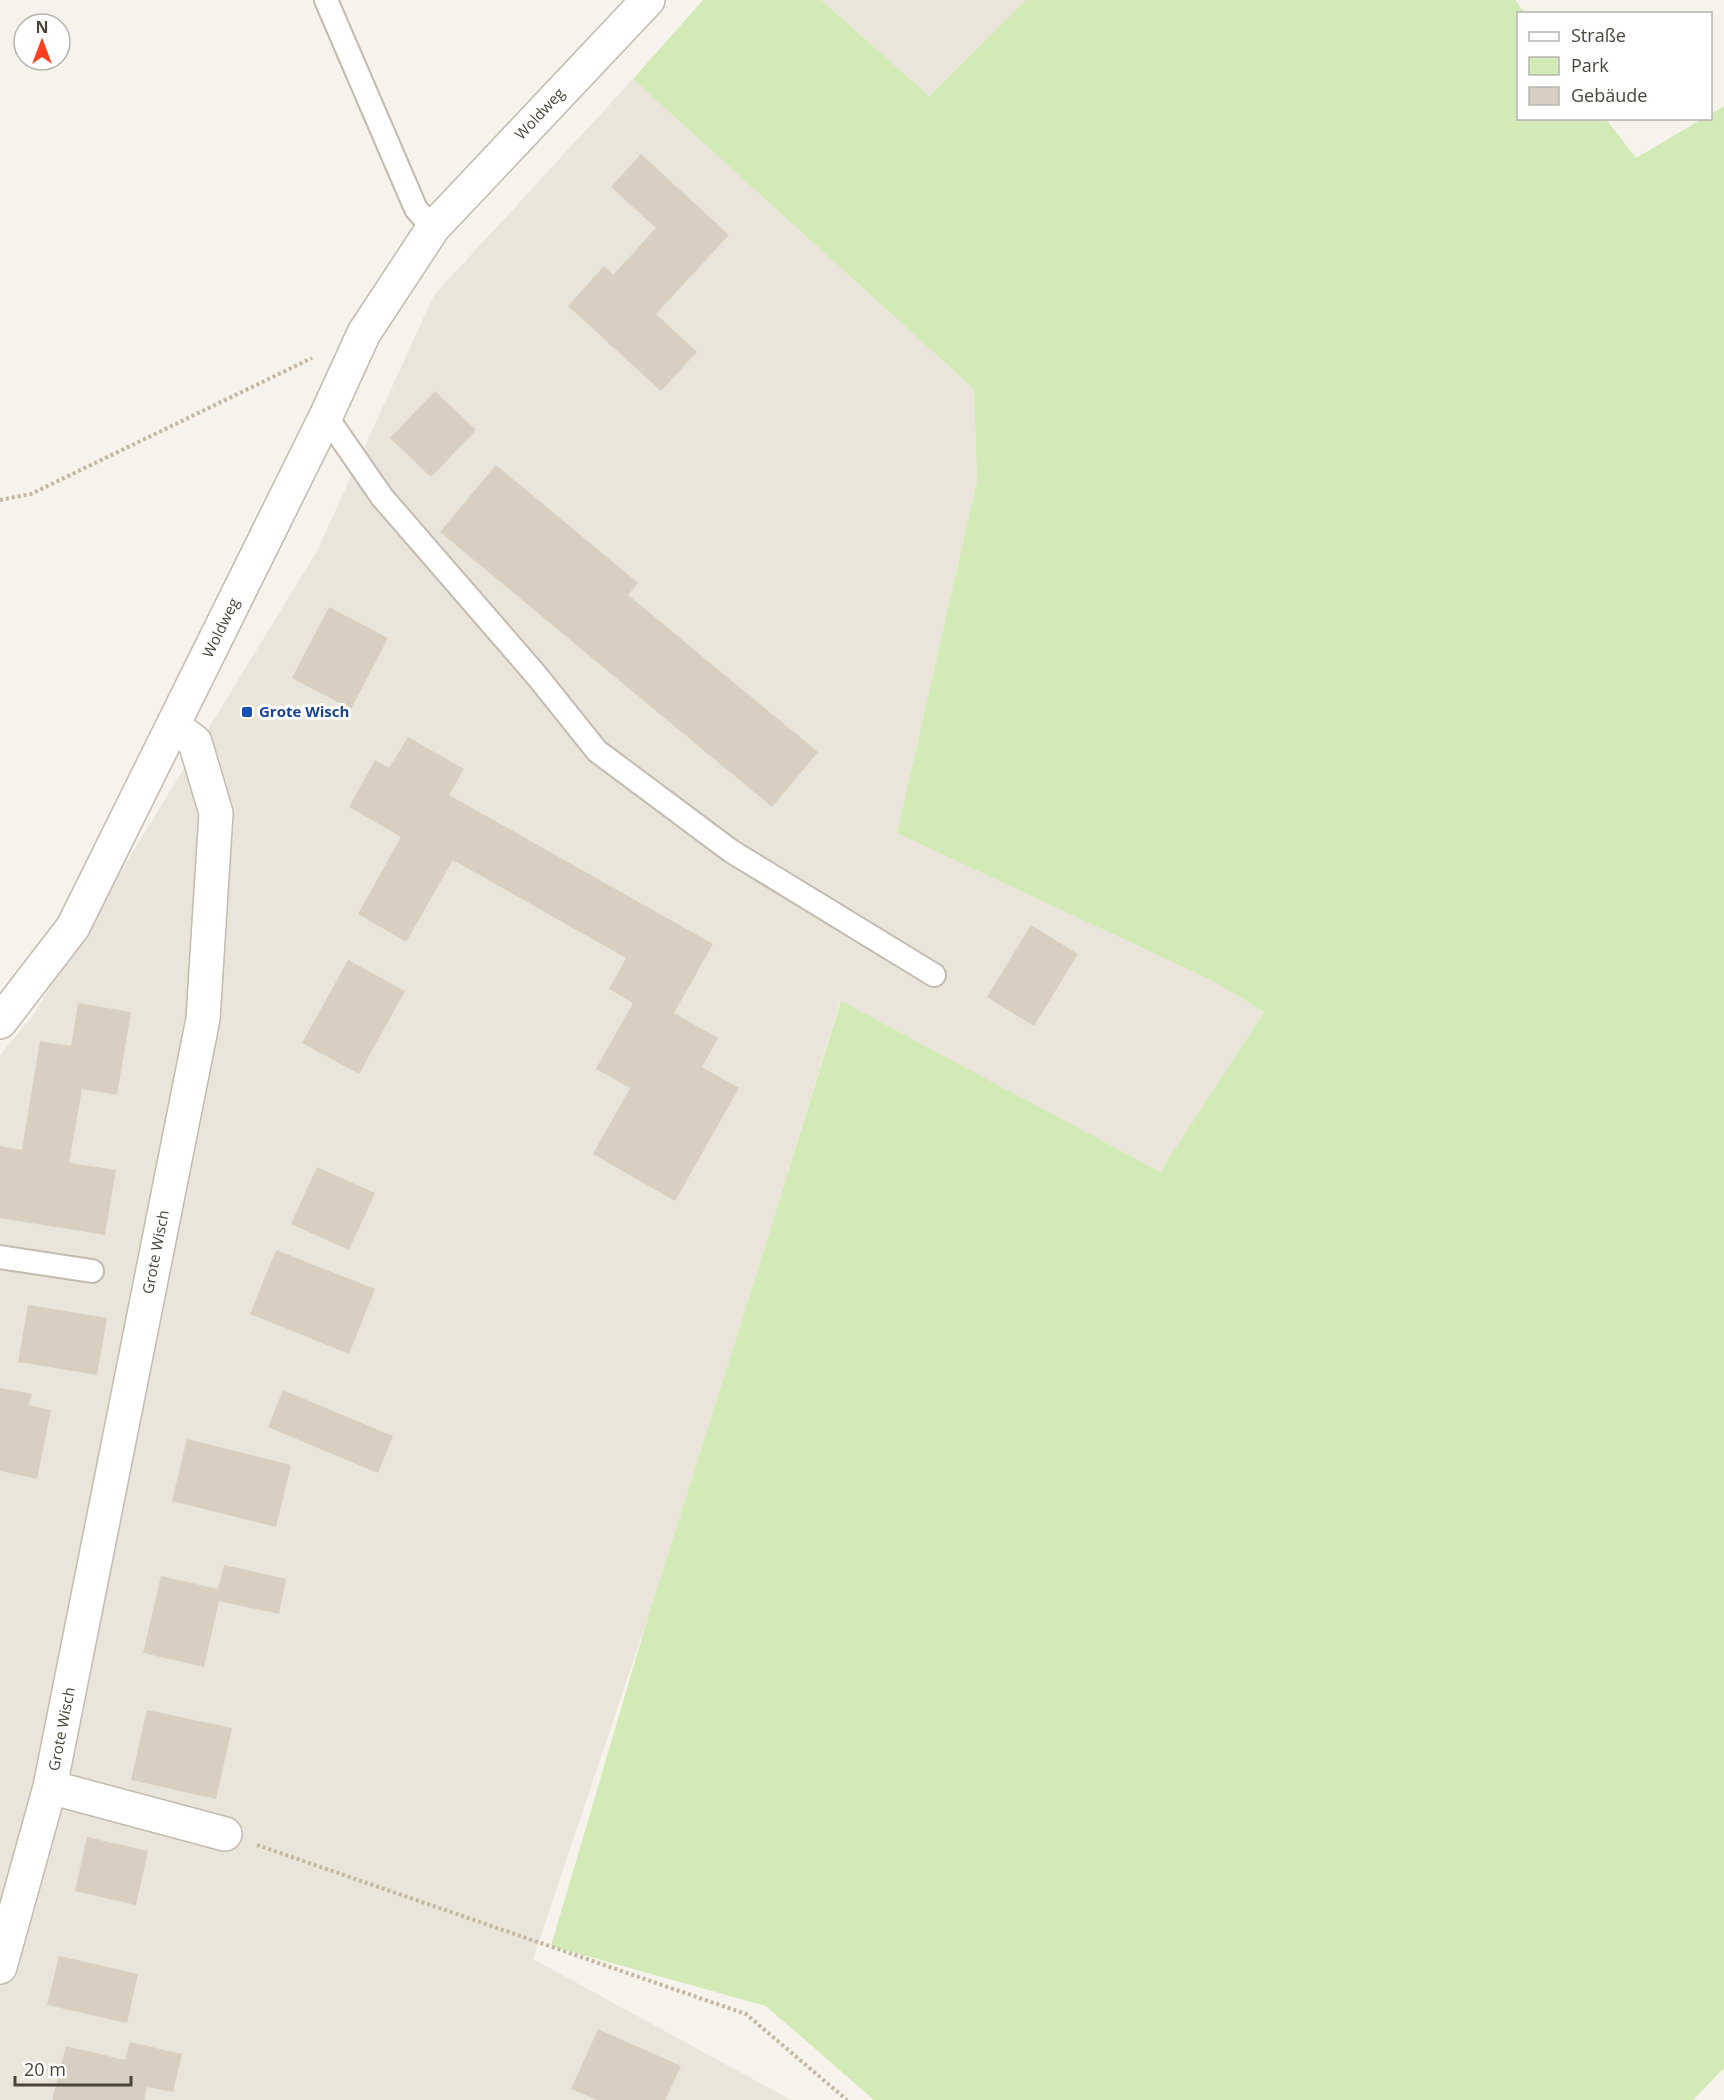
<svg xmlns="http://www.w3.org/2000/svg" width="1724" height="2100" font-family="'Open Sans',sans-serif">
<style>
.residential{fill:#eae5da}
.green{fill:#d2eab5}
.building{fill:#d8cfc1}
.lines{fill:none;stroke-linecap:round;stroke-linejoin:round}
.service-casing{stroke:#c2bbae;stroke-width:26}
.minor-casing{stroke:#c2bbae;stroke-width:36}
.path{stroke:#c4b79f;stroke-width:4;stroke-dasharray:3 3;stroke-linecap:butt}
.service{stroke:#fff;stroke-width:22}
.minor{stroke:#fff;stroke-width:33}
.transit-dot{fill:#1a4fb4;stroke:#fff;stroke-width:2}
.labels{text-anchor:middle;stroke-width:6;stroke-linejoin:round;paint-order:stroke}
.street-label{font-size:15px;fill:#4b4439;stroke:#fff}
.transit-label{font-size:15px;font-weight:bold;fill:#164399;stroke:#fff;text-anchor:start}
</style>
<rect width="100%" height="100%" fill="#f6f3ec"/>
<path class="residential" d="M821 0H1026L929 96Z
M633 79 974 389 977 481 897 833 1215 982 1264 1012 1160 1172 840 1002 761 1260 649 1614 533 1959 791 2100H0V1055L33 1015 317 551 434 295Z"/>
<path class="green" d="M703 0H821L929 96 1026 0H1515L1525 13 1518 14V118L1606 119 1636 158 1702 119 1710 118 1711 114 1724 106V2068L1693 2100H874L766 2006 551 1946 649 1614 761 1260 841 1001 1160 1172 1264 1012 1215 982 897 833 977 481 974 389 633 79Z"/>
<path class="building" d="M641 154 729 235 656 314 697 352 661 391 568 306 604 266 613 275 656 228 611 187Z
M435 391 476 430 431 477 390 438Z
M496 465 638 583 628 595 818 752 772 807 440 532Z
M329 607 388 638 351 709 292 678Z
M408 737 464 769 449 795 713 944 674 1013 718 1038 702 1067 739 1088 675 1201 593 1154 630 1088 596 1069 633 1003 609 989 626 958 453 860 406 942 358 914 401 837 349 807 375 760 389 768Z
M1031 925 1078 954 1034 1026 987 997Z
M348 960 405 991 359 1074 302 1043Z
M78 1003 131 1012 117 1095 82 1089 69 1163 116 1170 105 1235 0 1218V1146L22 1150 40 1041 71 1046Z
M317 1167 375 1193 349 1250 291 1224Z
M276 1250 375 1289 349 1354 250 1314Z
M28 1305 107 1318 97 1375 18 1362Z
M0 1388 32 1394 29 1405 51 1410 37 1479 0 1471Z
M283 1390 393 1436 378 1473 268 1427Z
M187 1439 291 1465 276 1527 172 1501Z
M224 1565 286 1579 279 1614 219 1601 204 1667 143 1653 161 1576 218 1589Z
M147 1710 232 1728 216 1799 131 1780Z
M87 1837 148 1851 136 1905 75 1891Z
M59 1956 138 1974 127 2023 47 2005Z
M598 2029 681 2066 665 2100H597L571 2089Z
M130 2042 182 2054 173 2092 147 2087 144 2100H52L66 2046 125 2060Z"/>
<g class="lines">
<defs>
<path id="service" d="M326 0 416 209 433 228
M326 416 382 497 537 676 597 751 731 851 934 975
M0 1257 92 1271"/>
<path id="minor" d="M0 1022 73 927 326 416 364 333 433 228 648 0
M50 1787 225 1834
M0 1967 50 1787 203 1019 216 813 195 742 173 725"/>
</defs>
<use href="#service" class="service-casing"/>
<use href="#minor" class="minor-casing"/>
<path class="path" d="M0 500 31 494 312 358
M257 1845 746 2014 847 2100"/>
<use href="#service" class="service"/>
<use href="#minor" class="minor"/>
</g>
<rect class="transit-dot" x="241" y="706" width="12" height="12" rx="3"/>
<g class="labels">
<g class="street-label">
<text transform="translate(540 114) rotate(-47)" y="5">Woldweg</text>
<text transform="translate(221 628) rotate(-64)" y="5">Woldweg</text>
<text transform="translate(156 1252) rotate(-79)" y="5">Grote Wisch</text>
<text transform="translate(62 1729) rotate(-79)" y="5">Grote Wisch</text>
</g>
<g class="transit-label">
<text x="259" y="717">Grote Wisch</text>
</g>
</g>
<rect x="1517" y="12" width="195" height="108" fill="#ffffff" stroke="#b7b4b0" stroke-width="1.5"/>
<rect x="1529" y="32" width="30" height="9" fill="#ffffff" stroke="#b7b4b0" stroke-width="1.5"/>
<text x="1571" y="42" font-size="18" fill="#4b4439">Straße</text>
<rect x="1529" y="57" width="30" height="18" fill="#d2eab5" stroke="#b7b4b0" stroke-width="1.5"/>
<text x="1571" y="72" font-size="18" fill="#4b4439">Park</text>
<rect x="1529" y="87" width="30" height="18" fill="#d8cfc1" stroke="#b7b4b0" stroke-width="1.5"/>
<text x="1571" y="102" font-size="18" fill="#4b4439">Gebäude</text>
<g transform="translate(42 42)"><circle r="28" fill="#ffffff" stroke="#b7b4b0" stroke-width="1.5"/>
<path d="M0-4.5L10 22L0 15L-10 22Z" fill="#fc3f1d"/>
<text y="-9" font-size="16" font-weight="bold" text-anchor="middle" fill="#4b4439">N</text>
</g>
<path d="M15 2076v9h116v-9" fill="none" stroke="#4b4439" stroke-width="3"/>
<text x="24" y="2076" font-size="18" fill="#4b4439" stroke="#ffffff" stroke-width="4.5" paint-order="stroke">20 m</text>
</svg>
